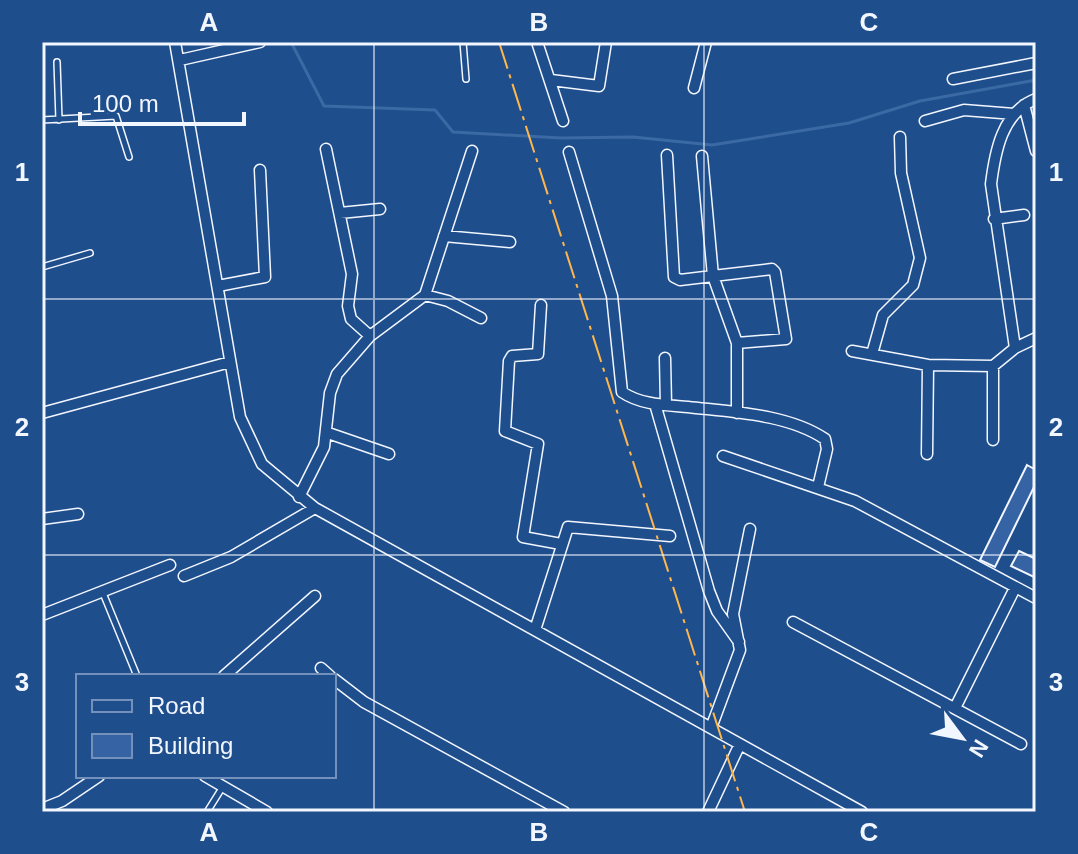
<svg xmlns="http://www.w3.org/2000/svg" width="1078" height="854" font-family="Helvetica,sans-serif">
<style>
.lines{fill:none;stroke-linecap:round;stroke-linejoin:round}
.stream{stroke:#3b69a3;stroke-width:3}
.building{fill:#3563a3;stroke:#f2f6ff;stroke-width:2}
.lane-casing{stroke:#f2f6ff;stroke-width:8}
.street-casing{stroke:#f2f6ff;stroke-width:13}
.lane{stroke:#1f4e8c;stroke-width:5}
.street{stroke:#1f4e8c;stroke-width:10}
.power{stroke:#ffb74d;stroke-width:2;stroke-dasharray:28 6 4 6;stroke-linecap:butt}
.grid{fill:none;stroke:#f2f6ff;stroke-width:2;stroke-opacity:0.55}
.neatline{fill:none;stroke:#f2f6ff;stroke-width:3}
.grid-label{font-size:26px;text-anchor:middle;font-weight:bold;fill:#f2f6ff}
</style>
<rect width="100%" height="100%" fill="#1f4e8c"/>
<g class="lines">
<path class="stream" d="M291 42 324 106 435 110 453 132 561 138 633 137 712 145 849 123 920 101 1036 80"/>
</g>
<path class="building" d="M1027 465 1036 470V483L995 567 980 560Z
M1019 551 1036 559V578L1011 566Z"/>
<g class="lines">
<defs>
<path id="lane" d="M463 42 466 79
M57 62 59 120
M42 120 116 116 129 157
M42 267 90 253
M103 593 137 676
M207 812 222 788"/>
<path id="street" d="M175 42 240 417 262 464 315 508 862 812
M537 42 563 121
M180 60 260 42
M953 79 1036 63
M551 80 599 86 606 42
M694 88 706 42
M1024 105 1036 151
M925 121 964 110 1014 114
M326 149 352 274 348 306 351 319 370 336
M569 152 612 296 622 392C641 405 666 405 688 407 732 412 788 414 825 439L827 449 818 487
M667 155 674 277 680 280 713 276 737 343V413
M702 156 713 276 772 269 775 272 786 339 737 343
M340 213 380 209
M994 219 1024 215
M444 236 510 242
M218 286 265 277 260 170
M425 295 448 301 481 318
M541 305 538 354 512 356 509 361 505 431 538 444 523 537 561 544
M1015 348 991 184C995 152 1002 112 1036 99
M852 351 928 365 993 366 1015 348 1036 338
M872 354 883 315 913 285 920 258 901 173 900 137
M665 358 666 405
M655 404 709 591 717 611 739 642
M42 413 230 362
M328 433 389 454
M993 440V366
M927 454 928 365
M723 456 855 501 1036 598
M299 497 324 447 330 393 337 374 370 336 425 295 472 151
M42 519 78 514
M184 576 231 557 315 508
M42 615 170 565
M793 622 1021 744
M535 630 568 527 670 536
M321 668 330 676
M224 676 315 596
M334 679 364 702 564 812
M955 708 1015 588
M711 728 740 650 733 614 750 529
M205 776 267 812
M42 809 62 801 99 776
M708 812 739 746"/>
</defs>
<use href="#lane" class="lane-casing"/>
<use href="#street" class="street-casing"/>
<use href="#lane" class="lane"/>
<use href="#street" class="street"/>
<path class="power" d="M499 42 745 812"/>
</g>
<path class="grid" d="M374 42V812M704 42V812M42 299H1036M42 555H1036"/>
<rect width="1078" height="854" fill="none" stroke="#1f4e8c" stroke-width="88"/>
<rect x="76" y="674" width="260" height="104" fill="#1f4e8c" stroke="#7391ba" stroke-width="2"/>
<rect x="92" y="700" width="40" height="12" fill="#1f4e8c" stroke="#7391ba" stroke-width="2"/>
<text x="148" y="714" font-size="24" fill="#f2f6ff">Road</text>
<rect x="92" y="734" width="40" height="24" fill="#3563a3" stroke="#7391ba" stroke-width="2"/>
<text x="148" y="754" font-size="24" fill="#f2f6ff">Building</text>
<g transform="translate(962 738) rotate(122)" stroke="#1f4e8c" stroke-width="6" paint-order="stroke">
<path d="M0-6L14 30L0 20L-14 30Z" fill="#f2f6ff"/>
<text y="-12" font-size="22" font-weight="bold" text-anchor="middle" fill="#f2f6ff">N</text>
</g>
<path d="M80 112v12h164v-12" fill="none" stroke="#f2f6ff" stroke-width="4"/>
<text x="92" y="112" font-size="24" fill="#f2f6ff" stroke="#1f4e8c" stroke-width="6" paint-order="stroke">100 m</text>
<rect x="44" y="44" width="990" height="766" class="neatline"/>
<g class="grid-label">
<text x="209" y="31">A</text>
<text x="539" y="31">B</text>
<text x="869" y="31">C</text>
<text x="22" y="181">1</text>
<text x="1056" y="181">1</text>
<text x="22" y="436">2</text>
<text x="1056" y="436">2</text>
<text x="22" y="691">3</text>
<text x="1056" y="691">3</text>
<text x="209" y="841">A</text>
<text x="539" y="841">B</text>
<text x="869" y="841">C</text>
</g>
</svg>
